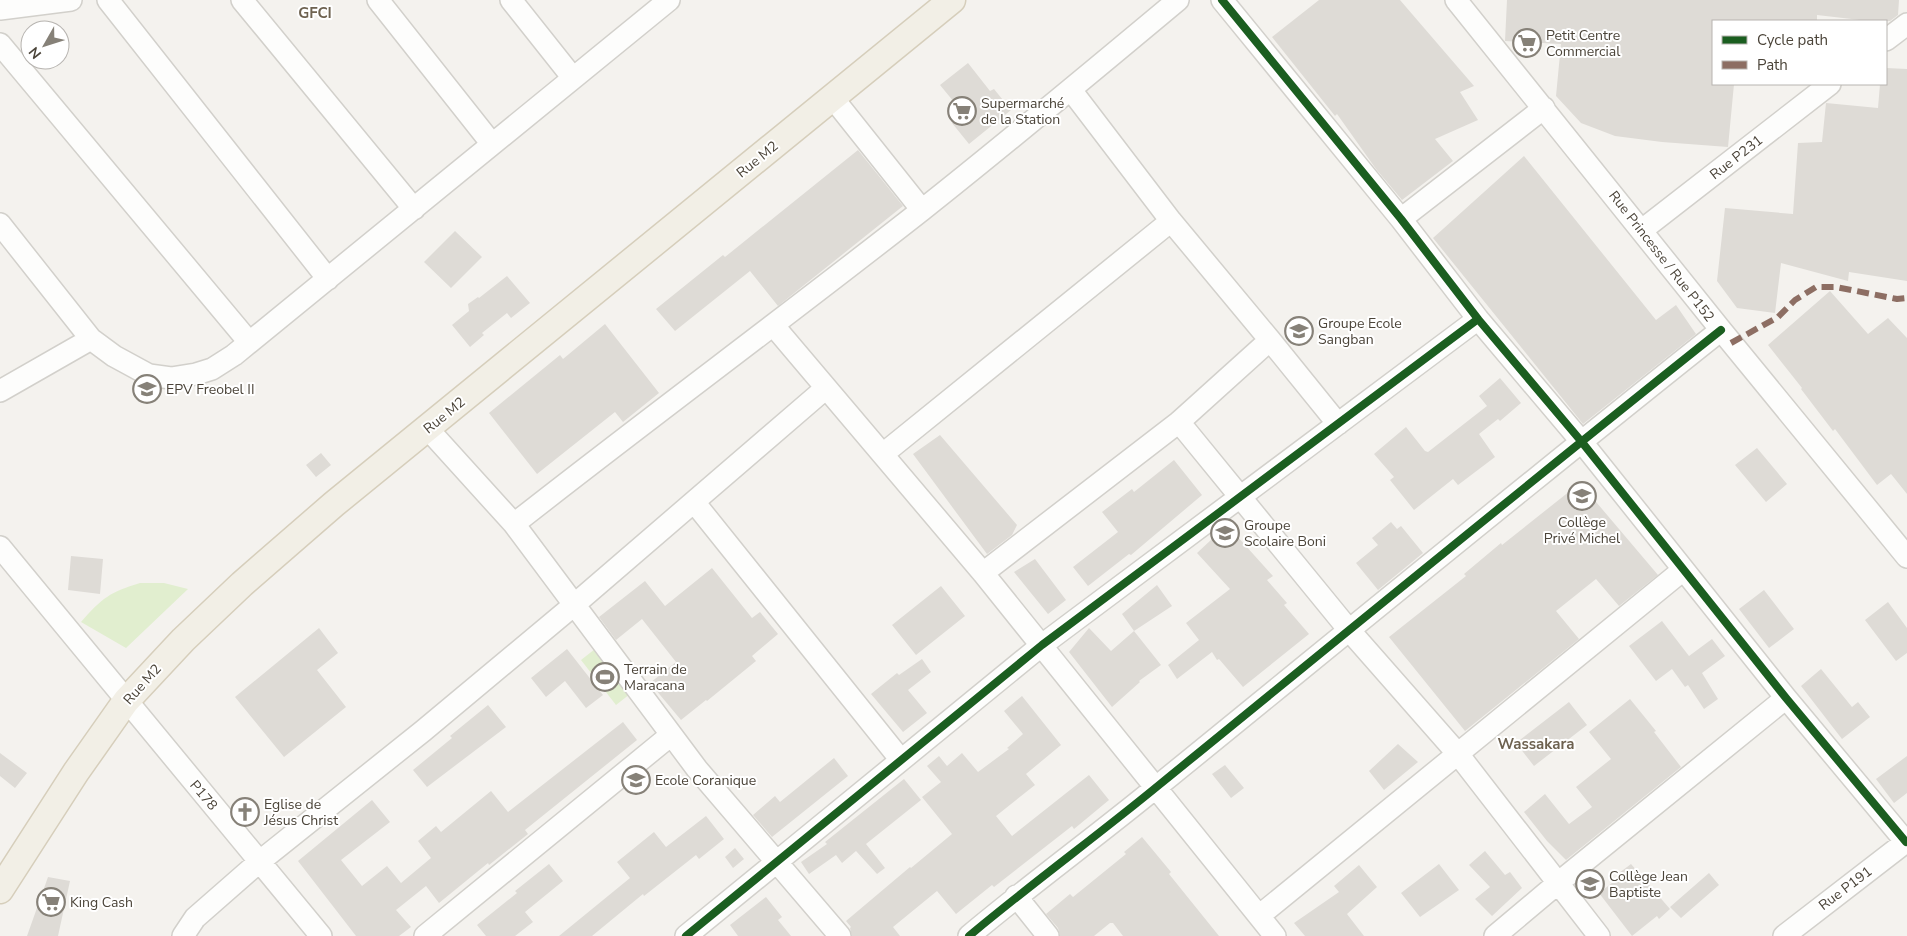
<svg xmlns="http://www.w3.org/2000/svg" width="1907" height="936" font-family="'Nunito Sans',sans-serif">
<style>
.green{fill:#e1eecf}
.building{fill:#dedbd6}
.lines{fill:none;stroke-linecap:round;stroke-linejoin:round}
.minor-casing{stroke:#d2d0cb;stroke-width:24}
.major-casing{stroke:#d6cebb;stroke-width:29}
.minor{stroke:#fdfdfc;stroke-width:21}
.major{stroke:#f2efe6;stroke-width:26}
.quiet{stroke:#8d6e63;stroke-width:6;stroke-dasharray:12 6;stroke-linecap:butt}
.cycleway-casing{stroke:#fff;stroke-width:11}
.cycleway{stroke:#1b5e20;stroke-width:8}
.labels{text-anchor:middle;stroke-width:4;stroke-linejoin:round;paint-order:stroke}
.poi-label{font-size:14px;fill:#4b4439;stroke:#fff;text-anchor:start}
.street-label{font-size:14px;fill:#4b4439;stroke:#fff}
.neighbourhood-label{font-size:15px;font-weight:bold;fill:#6e6250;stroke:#fff}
</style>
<rect width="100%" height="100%" fill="#f4f2ee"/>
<path class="green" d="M140 583H164L188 589 126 648 81 622C102 598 110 592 140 583Z
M595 649 630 694 616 705 581 660Z"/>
<path class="building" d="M1319 0H1400L1474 86 1460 92 1478 120 1435 139 1453 161 1402 200 1376 169 1337 114 1335 116 1272 37Z
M1507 0H1899L1898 15 1890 21H1869L1817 15V21H1713V84H1734L1728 147 1662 142 1615 136 1581 123 1556 96 1561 44 1505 41Z
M968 63 990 91 994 89 1011 110 969 144 952 123 963 113 940 85Z
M1886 68 1907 69V281L1849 272 1848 281 1781 263 1775 313 1737 308 1717 281 1725 208 1793 214 1798 143 1822 142 1826 103 1878 108 1880 84H1886Z
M858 150 903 206 778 306 750 271 675 331 656 309 723 255 725 257Z
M1524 156 1656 320 1676 305 1696 334 1583 424 1433 238Z
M455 231 482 257 451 288 424 262Z
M507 276 530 303 511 318 507 313 482 333 484 335 470 347 452 325 469 311 468 304 478 297 479 298Z
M1830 291 1868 334 1888 318 1907 338V494L1891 474 1877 485 1835 429 1833 431 1801 389 1802 388 1768 345Z
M605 324 659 393 623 422 615 412 537 474 489 413 560 355 563 359Z
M1500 378 1521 403 1500 421 1498 419 1479 434 1495 457 1458 485 1453 479 1414 510 1390 480 1394 477 1374 454 1406 427 1425 451 1428 452 1487 406 1479 396Z
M940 435 1017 525 1012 535 987 554 913 454Z
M1757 448 1787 484 1766 502 1735 465Z
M321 453 331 465 316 477 306 465Z
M1174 460 1202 495 1131 555 1129 554 1088 586 1073 567 1118 532 1102 512 1132 489 1134 492Z
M1580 483 1658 575 1619 606 1596 579 1556 611 1579 639 1465 731 1389 637 1466 576 1464 574 1501 543 1502 545Z
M1391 522 1397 529 1401 526 1423 553 1378 590 1356 563 1378 545 1372 538Z
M1227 525 1273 576 1267 580 1287 603 1284 605 1309 634 1243 687 1219 659 1217 660 1212 652 1177 679 1168 665 1199 640 1186 623 1230 589 1197 553Z
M71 556 103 559 100 594 68 590Z
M1035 559 1066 600 1048 614 1014 572Z
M712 568 752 618 760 612 778 634 752 656 756 661 707 701 706 700 681 720 650 683 676 662 642 619 616 640 599 617 645 581 665 606Z
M1157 585 1172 606 1134 631 1122 614Z
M941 586 965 616 916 655 892 625Z
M1764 590 1794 629 1769 648 1739 609Z
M1888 602 1907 628V653L1896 661 1865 620Z
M1662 621 1689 656 1712 639 1725 656 1702 673 1718 699 1704 709 1688 685 1685 687 1672 669 1656 681 1629 646Z
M319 628 338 653 317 670 346 707 284 757 235 697Z
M1089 628 1111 651 1134 631 1161 665 1139 681 1140 682 1112 707 1069 652Z
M567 649 603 695 586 708 565 681 546 697 531 678Z
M922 659 931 672 908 690 927 713 903 732 871 694 897 673 899 675Z
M1821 669 1852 707 1858 702 1870 717 1842 739 1801 686Z
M1022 696 1061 745 1026 774 1035 785 996 816 1012 836 1089 775 1109 800 1074 829 1072 826 994 887 992 885 956 914 937 891 893 927 900 936H852L850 928 851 927 846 921 910 867 911 868 952 834 922 797 941 782 927 766 939 756 947 766 962 753 978 772 1009 749 1007 748 1023 734 1004 711Z
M1630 699 1656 731 1654 732 1681 767 1566 860 1547 841 1524 812 1545 794 1569 824 1592 807 1576 787 1611 759 1589 732Z
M1569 702 1587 725 1534 766 1516 743Z
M488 705 506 727 427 787 413 770 452 738 450 736Z
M623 722 637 740 525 830 528 834 489 865 488 863 439 903 426 886 396 910 411 927 399 936H356L298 861 372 800 390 822 341 860 362 886 387 866 401 883 431 858 418 841 436 826 441 832 491 791 508 812Z
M1398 744 1418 762 1384 790 1369 771Z
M0 753 27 773 15 788 0 776Z
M1907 756V793L1894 803 1876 779Z
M834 758 848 776 772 837 753 815 775 796 780 802Z
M1225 765 1244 788 1231 798 1212 774Z
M904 779 921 800 866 844 885 868 877 874 856 851 842 863 836 855 809 874 801 862 827 844 825 842Z
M706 816 724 839 699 859 696 855 644 896 643 894 592 936H559L630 878 617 862 654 832 666 847Z
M1142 837 1171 872 1169 874 1219 936H1123L1113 923H1110L1094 936H1060L1058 928 1046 914 1070 894 1073 897 1126 854 1124 852Z
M735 848 744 859 733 868 725 857Z
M1485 851 1505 875 1510 872 1522 888 1492 916 1475 899 1490 887 1469 865Z
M549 864 563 881 525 912 533 922 515 936H486L477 925 517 893 515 891Z
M1439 864 1459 890 1420 917 1401 893Z
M1631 864 1670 909 1659 919 1657 916 1632 936 1599 893 1621 876 1619 873Z
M1359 865 1377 887 1347 914 1364 936H1305L1294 923 1339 892 1334 886Z
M1709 873 1719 885 1681 918 1670 907Z
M48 877 70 881 58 936H27Z
M766 897 782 917 778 920 791 936H738L730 925Z"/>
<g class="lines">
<defs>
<path id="minor" d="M108 0 328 279
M242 0 414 209
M378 0 492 144
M511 0 573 78
M1222 0 1401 219 1478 319 1581 441 1786 698 1906 842
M1456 0 1721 330 1907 557
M0 9 71 0
M1886 40 1907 24
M0 44 249 342
M1071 90 1171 221 1270 340 1338 424
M832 97 922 210
M1401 219 1544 108
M0 224 91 339 114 356 149 375 171 378 196 374 212 369 234 355 669 0
M1642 230 1830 84
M773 325 983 573 1275 936
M0 391 91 339
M1179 422 1349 630 1458 754 1599 936
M427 428 514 524 697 769 840 936
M883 454 1171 221
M694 502 901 760
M514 524C649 418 787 316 922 210 1008 142 1093 71 1178 0
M0 547 321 936
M983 573 1179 422 1270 340
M1016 896 1048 936
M1259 916 1683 570
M183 936 195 918 259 862 423 731 574 605 826 388
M425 936 671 735
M686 936 1042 645 1478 319
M969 936C1031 884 1097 836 1159 785 1346 633 1532 480 1721 330
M1495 936 1558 883 1786 698
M1784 936 1907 841"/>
<path id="major" d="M0 890 76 772 126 701 183 640 242 584 334 504 952 0"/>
</defs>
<use href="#minor" class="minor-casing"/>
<use href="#major" class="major-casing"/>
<use href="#minor" class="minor"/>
<use href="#major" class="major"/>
<path class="quiet" d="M1731 343 1778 317 1795 300 1816 287H1836L1897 299 1907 298"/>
<defs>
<path id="cycleway" d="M1222 0 1401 219 1478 319 1581 441 1786 698 1906 842
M686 936 1042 645 1478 319
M969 936C1031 884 1097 836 1159 785 1346 633 1532 480 1721 330"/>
</defs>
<use href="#cycleway" class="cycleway-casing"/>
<use href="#cycleway" class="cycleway"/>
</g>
<defs>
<symbol id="supermarket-ring" viewBox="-11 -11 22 22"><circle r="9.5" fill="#fff" stroke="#868178" stroke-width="1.5"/><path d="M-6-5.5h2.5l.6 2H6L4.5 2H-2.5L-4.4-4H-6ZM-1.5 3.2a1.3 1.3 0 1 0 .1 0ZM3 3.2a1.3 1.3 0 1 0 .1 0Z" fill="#868178"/></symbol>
<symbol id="school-ring" viewBox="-11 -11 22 22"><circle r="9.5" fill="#fff" stroke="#868178" stroke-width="1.5"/><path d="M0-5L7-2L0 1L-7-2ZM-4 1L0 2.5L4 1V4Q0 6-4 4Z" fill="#868178"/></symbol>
<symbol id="stadium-ring" viewBox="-11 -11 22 22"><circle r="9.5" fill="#fff" stroke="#868178" stroke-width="1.5"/><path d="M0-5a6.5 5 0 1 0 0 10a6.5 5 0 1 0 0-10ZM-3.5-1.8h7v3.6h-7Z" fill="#868178"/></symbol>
<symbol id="church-ring" viewBox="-11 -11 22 22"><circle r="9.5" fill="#fff" stroke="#868178" stroke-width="1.5"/><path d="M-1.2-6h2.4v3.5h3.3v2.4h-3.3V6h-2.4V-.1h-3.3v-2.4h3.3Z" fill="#868178"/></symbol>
</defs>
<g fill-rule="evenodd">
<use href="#supermarket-ring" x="1511" y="27" width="32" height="32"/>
<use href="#supermarket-ring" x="946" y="95" width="32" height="32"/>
<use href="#school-ring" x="1283" y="315" width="32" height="32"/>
<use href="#school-ring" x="131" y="373" width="32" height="32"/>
<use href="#school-ring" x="1566" y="480" width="32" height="32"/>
<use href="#school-ring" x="1209" y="517" width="32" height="32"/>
<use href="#stadium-ring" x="589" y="661" width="32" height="32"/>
<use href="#school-ring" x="620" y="764" width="32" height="32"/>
<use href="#church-ring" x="229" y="796" width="32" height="32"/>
<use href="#school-ring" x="1574" y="868" width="32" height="32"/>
<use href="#supermarket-ring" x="35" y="886" width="32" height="32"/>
</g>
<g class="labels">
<g class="poi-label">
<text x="1546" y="40">Petit Centre<tspan x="1546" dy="16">Commercial</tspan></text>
<text x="981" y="108">Supermarché<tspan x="981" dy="16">de la Station</tspan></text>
<text x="1318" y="328">Groupe Ecole<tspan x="1318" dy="16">Sangban</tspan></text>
<text x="166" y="394">EPV Freobel II</text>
<text x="1582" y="527" text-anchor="middle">Collège<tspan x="1582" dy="16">Privé Michel</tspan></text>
<text x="1244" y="530">Groupe<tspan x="1244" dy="16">Scolaire Boni</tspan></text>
<text x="624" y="674">Terrain de<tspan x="624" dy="16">Maracana</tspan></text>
<text x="655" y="785">Ecole Coranique</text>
<text x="264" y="809">Eglise de<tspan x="264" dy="16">Jésus Christ</tspan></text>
<text x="1609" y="881">Collège Jean<tspan x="1609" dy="16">Baptiste</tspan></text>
<text x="70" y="907">King Cash</text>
</g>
<g class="street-label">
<text transform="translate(1736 157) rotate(-38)" y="5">Rue P231</text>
<text transform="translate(757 159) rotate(-39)" y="5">Rue M2</text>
<text transform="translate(1662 256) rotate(52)" y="5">Rue Princesse / Rue P152</text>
<text transform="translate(444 415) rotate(-39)" y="5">Rue M2</text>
<text transform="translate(142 684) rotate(-48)" y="5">Rue M2</text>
<text transform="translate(204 795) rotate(50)" y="5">P178</text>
<text transform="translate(1845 888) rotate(-37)" y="5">Rue P191</text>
</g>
<g class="neighbourhood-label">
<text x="315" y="18">GFCI</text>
<text x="1536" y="749">Wassakara</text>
</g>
</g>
<rect x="1712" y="20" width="175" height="65" fill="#ffffff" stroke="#b7b4b0"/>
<rect x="1722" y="36" width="25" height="8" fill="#1b5e20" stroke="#b7b4b0"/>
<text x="1757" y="45" font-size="15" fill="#4b4439">Cycle path</text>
<rect x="1722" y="61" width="25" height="8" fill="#8d6e63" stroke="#b7b4b0"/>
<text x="1757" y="70" font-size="15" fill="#4b4439">Path</text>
<g transform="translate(45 45) rotate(231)"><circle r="24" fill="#ffffff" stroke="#b7b4b0"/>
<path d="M0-4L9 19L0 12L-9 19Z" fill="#868178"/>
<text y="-8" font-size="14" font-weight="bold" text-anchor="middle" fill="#4b4439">N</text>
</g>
</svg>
